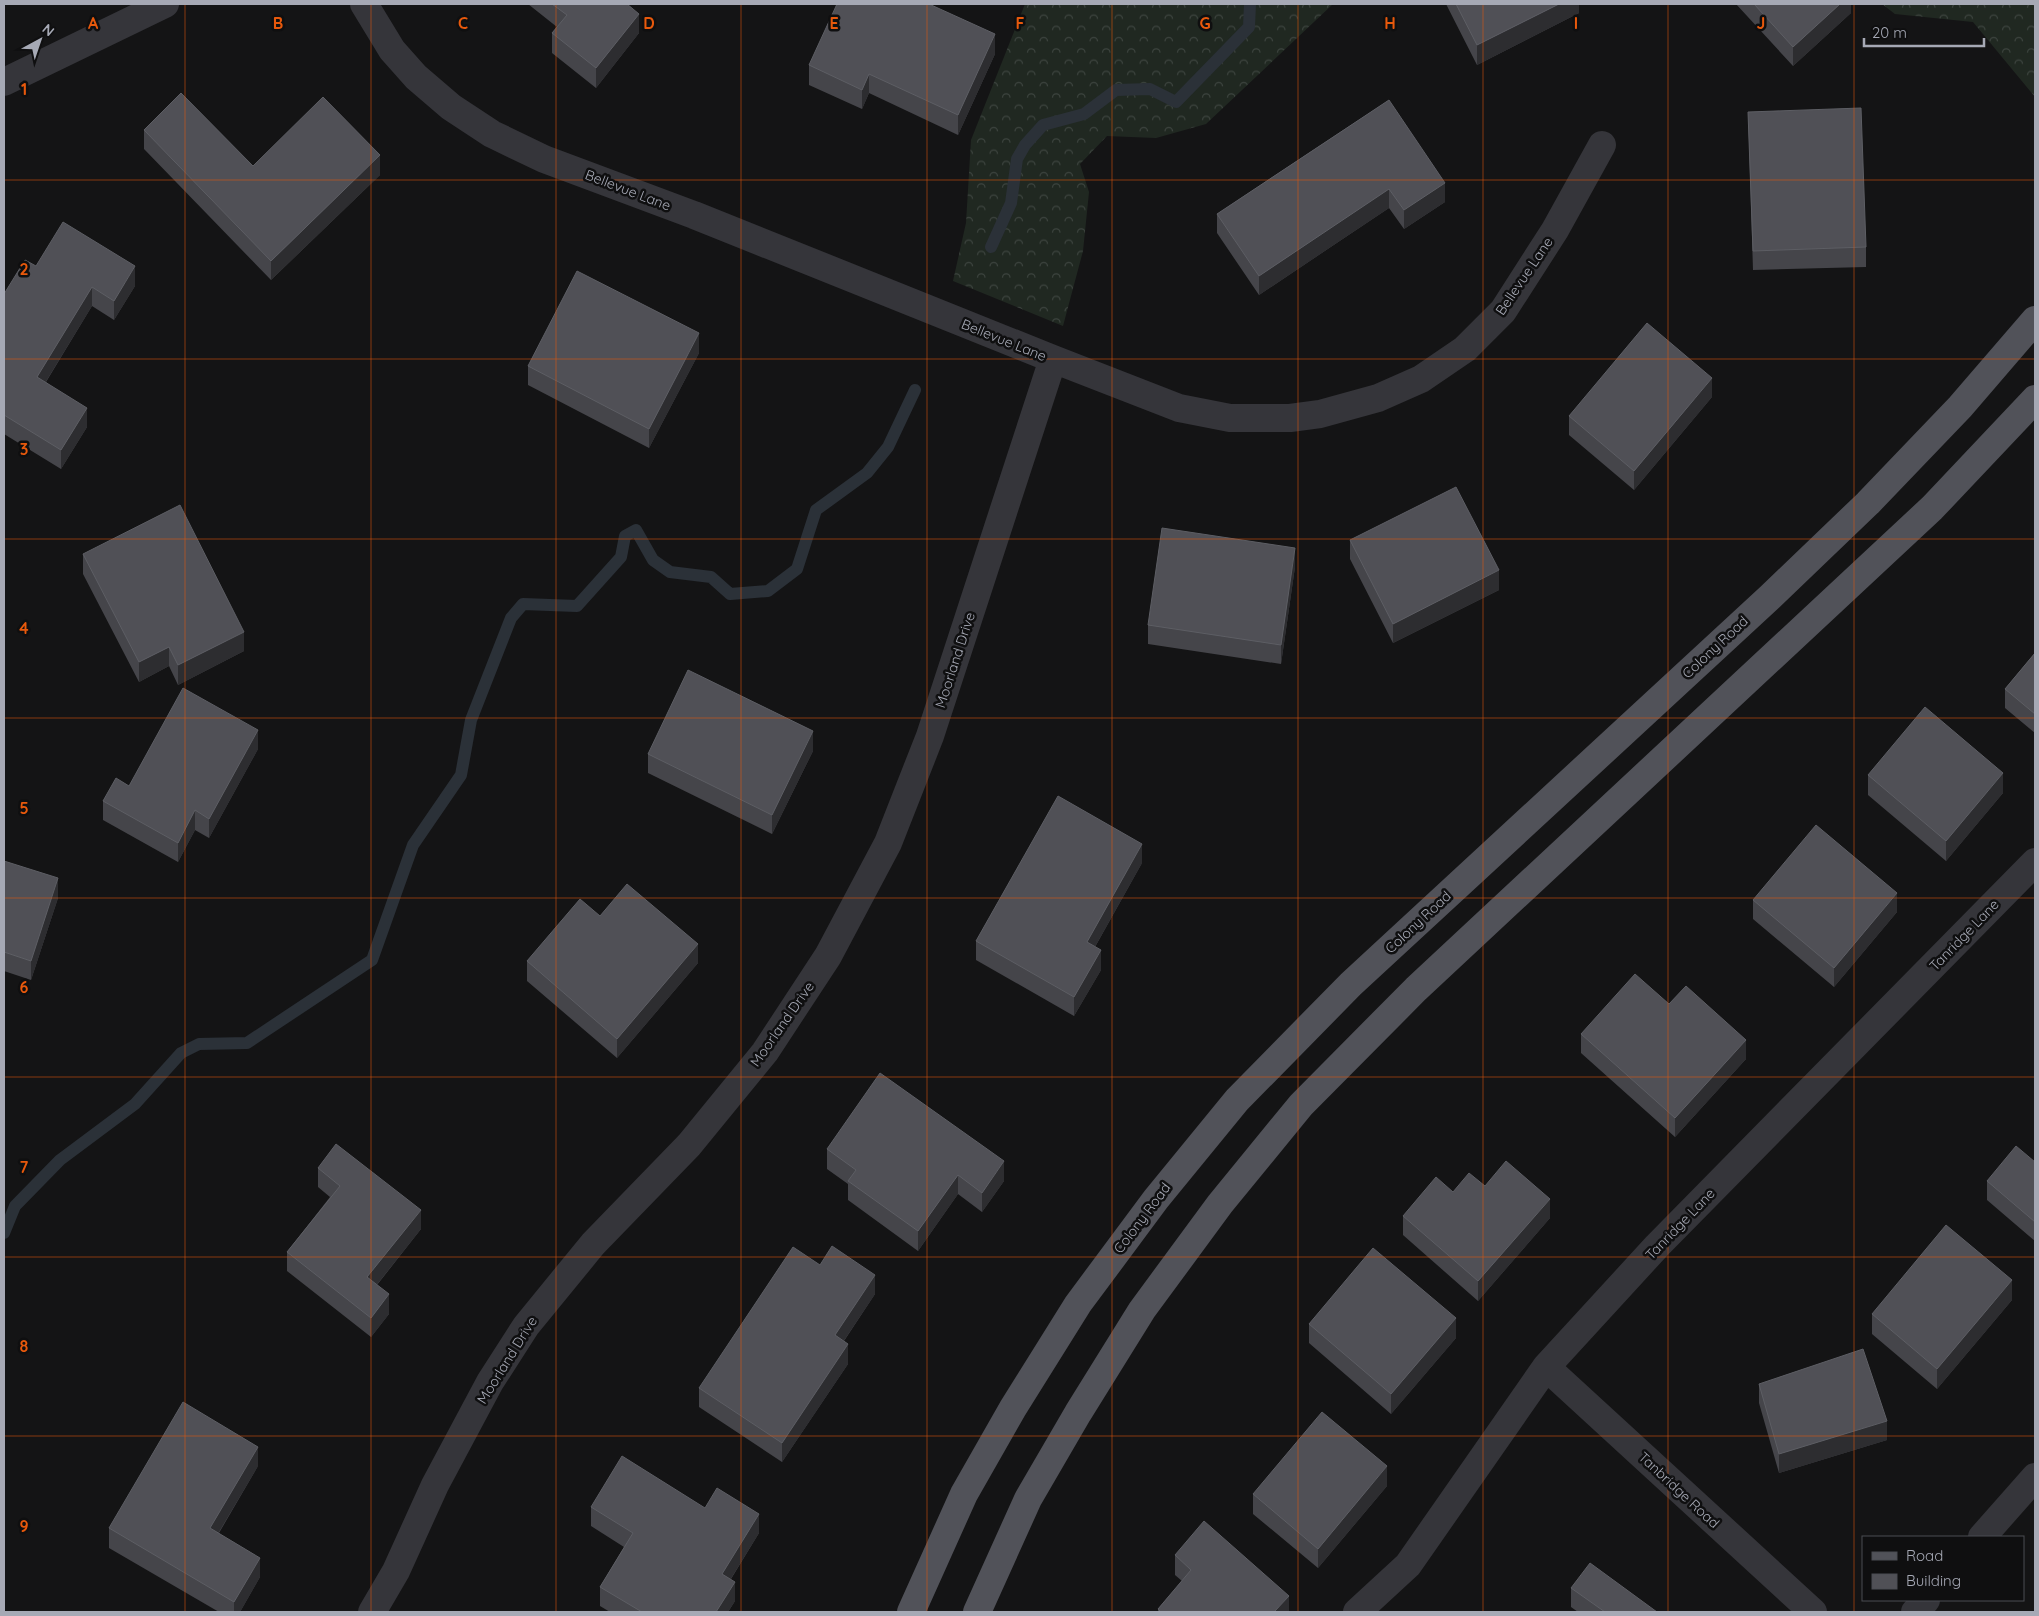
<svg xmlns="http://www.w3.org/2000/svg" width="2039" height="1616" font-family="Quicksand,sans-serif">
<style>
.forest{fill:url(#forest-crowns)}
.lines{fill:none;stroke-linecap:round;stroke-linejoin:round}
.stream{stroke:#2b3138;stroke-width:12}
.minor{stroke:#35353a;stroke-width:28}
.major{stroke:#515259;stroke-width:28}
.wall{fill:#45454a}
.shaded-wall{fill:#2d2d30}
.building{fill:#505056;stroke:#5d5e64}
.grid{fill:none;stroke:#e8590c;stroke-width:1;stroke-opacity:0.55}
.labels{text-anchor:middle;stroke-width:5;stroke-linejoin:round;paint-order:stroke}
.street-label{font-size:14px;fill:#a6a9b5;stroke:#0f0f10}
.grid-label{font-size:16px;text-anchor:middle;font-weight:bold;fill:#e8590c;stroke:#0f0f10;stroke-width:5;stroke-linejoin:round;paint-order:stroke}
</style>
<defs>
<pattern id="forest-crowns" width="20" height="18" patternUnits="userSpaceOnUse" patternTransform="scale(1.25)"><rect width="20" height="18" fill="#202821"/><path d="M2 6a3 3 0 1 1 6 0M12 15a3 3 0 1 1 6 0" fill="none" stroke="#3d443f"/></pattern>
</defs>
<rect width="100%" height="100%" fill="#141415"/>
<path class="forest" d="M1025 4H1333L1206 124 1156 138 1107 136 1080 164 1089 192 1083 251 1063 326 953 281 966 223 971 140Z
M1882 4H2035V97L1973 22 1895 14Z"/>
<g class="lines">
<path class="stream" d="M991 247 1011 203 1017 159 1025 145 1043 125 1084 114 1116 90 1150 89 1176 102 1249 27 1250 4
M4 1233 15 1206 60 1160 135 1104 181 1053 199 1044 247 1043 372 960 413 845 461 775 471 720 511 618 523 604 577 606 621 557 625 536 636 530 653 560 670 572 711 577 730 594 768 591 797 569 816 510 867 473 888 447 915 390"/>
<path class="minor" d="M364 4 392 50 416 77 451 107 492 134 544 159 694 215 1053 359 1179 408 1230 418H1290L1320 414 1378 398 1421 379 1465 349 1503 311 1555 230 1602 145
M4 82 165 4
M1546 1367 1813 1612
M1982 1537 2035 1477
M372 1612 396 1571 435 1485 490 1382 526 1326 593 1244 689 1145 765 1052 828 956 888 843 930 736 1053 359
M1357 1612 1408 1565 1546 1367 1657 1246 2035 862
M1915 1612 1926 1600"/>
<path class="major" d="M911 1612 964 1494 1013 1408 1078 1304 1156 1199 1237 1100 1351 984 1770 597 1868 503 1960 407 2035 320
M977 1612 1028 1499 1078 1413 1142 1310 1220 1204 1301 1105 1416 989 1932 508 2035 399"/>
</g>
<path class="wall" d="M528 4H627L639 33 596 88 552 53V33L557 27Z
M1446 4H1579V13L1477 65Z
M1736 4H1851V13L1793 66Z
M995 54 958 135 869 93 862 109 809 85V65Z
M1389 100 1445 202 1404 229 1389 208 1259 295 1217 233V214Z
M1748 112 1866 247V267L1753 270Z
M144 130 253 166 380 175 271 280 144 149Z
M36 266 135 286 114 320 92 306 46 382 87 427 61 469 4 434V294Z
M699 353 649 448 528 385V366Z
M1712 397 1634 490 1569 435V416Z
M1350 540 1499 590 1393 643 1350 559Z
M83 554 244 651 178 685 169 666 139 682 83 574Z
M1295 567 1281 664 1148 644V625Z
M2035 653V733L2005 708V689Z
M258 749 209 838 195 830 178 862 103 820V801L129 786Z
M813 751 772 834 648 773V754Z
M1868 775 2003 793 1946 861 1868 795Z
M4 861 58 898 31 980 4 971Z
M1142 863 1095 947 1101 970 1074 1016 976 960V941Z
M1753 900 1897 912 1834 987 1753 919Z
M527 961 698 963 617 1058 527 981Z
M1669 1004 1746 1059 1675 1137 1581 1053V1034Z
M827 1149 1004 1181 982 1212 958 1194 918 1251 848 1200V1184L827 1169Z
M2035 1162V1241L1987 1200V1181Z
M318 1168 421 1229 377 1285 389 1314 371 1337 287 1271V1252L330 1197 318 1187Z
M1453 1192 1550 1218 1478 1301 1403 1235V1216Z
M820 1265 875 1294 844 1341 848 1364 782 1462 699 1407V1388Z
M2012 1300 1937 1389 1872 1334V1314Z
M1309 1324 1456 1338 1391 1414 1309 1343Z
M1759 1384 1887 1440 1779 1473 1759 1403Z
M258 1466 219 1533 260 1577 240 1612H219L109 1548V1528Z
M1387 1486 1318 1568 1253 1514V1494Z
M591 1507 705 1508 759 1533 731 1579 735 1601 728 1612H610L600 1606V1587L624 1547 591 1526Z
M1175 1555 1289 1612H1158V1609L1182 1581 1175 1575Z
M1571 1588 1657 1612H1578L1571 1607Z"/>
<path class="shaded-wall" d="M1559 4H1579V13L1477 65V45Z
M1840 4H1851V13L1793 66V47Z
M639 14V33L596 88V68Z
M995 34V54L958 135V115Z
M869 74V93L862 109V90Z
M380 155V175L271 280V261Z
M1445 183V202L1404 229V210Z
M1389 189V208L1259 295V276Z
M135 266V286L114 320V301Z
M92 287V306L37 396V377Z
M699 333V353L649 448V429Z
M1712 378V397L1634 490V471Z
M87 408V427L61 469V450Z
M1295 548V567L1281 664V645Z
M1499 570V590L1393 643V624Z
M244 632V651L178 685V665Z
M169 647V666L139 682V662Z
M258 730V749L209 838V819Z
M813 731V751L772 834V815Z
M2003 773V793L1946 861V841Z
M195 810V830L178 862V843Z
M1142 844V863L1087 961V942Z
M58 878V898L31 980V961Z
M1897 893V912L1834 987V968Z
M698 944V963L617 1058V1039Z
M1101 950V970L1074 1016V997Z
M1746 1040V1059L1675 1137V1118Z
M1004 1161V1181L982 1212V1193Z
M958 1175V1194L918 1251V1231Z
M1550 1199V1218L1478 1301V1281Z
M421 1210V1229L367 1297V1277Z
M875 1275V1294L835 1354V1335Z
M2012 1280V1300L1937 1389V1369Z
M389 1294V1314L371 1337V1318Z
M1456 1318V1338L1391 1414V1394Z
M848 1344V1364L782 1462V1443Z
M1887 1421V1440L1779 1473V1454Z
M258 1447V1466L210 1547V1528Z
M1387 1466V1486L1318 1568V1549Z
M759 1514V1533L722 1593V1574Z
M260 1558V1577L240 1612H234V1602Z
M735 1582V1601L728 1612H716Z
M1289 1596V1612H1274Z"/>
<path class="building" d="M552 4H627L639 14 596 68 552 33 567 15Z
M837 4H929L995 34 958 115 869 74 862 90 809 65Z
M1456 4H1559L1477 45Z
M1754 4H1840L1793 47Z
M181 93 253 166 323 97 380 155 271 261 144 130Z
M1389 100 1445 183 1404 210 1389 189 1259 276 1217 214Z
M1861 108 1866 247 1753 251 1748 112Z
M63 222 135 266 114 301 92 287 37 377 87 408 61 450 4 415V294L25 260 36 266Z
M577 271 699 333 649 429 528 366Z
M1647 323 1712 378 1634 471 1569 416Z
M1456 487 1499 570 1393 624 1350 540Z
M180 505 244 632 178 665 169 647 139 662 83 554Z
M1162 528 1295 548 1281 645 1148 625Z
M2035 653V714L2005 689Z
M688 670 813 731 772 815 648 754Z
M183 688 258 730 209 819 195 810 178 843 103 801 116 778 129 786Z
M1925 707 2003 773 1946 841 1868 775Z
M1058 796 1142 844 1087 942 1101 950 1074 997 976 941Z
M1816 825 1897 893 1834 968 1753 900Z
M4 861 58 878 31 961 4 952Z
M627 884 698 944 617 1039 527 961 580 899 600 916Z
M1635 974 1669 1004 1686 986 1746 1040 1675 1118 1581 1034Z
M880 1073 1004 1161 982 1193 958 1175 918 1231 848 1181 856 1170 827 1149Z
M336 1144 421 1210 367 1277 389 1294 371 1318 287 1252 340 1186 318 1168Z
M2016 1146 2035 1162V1222L1987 1181Z
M1506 1161 1550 1199 1478 1281 1403 1216 1436 1177 1453 1192 1469 1173 1485 1186Z
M1946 1225 2012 1280 1937 1369 1872 1314Z
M832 1246 875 1275 835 1335 848 1344 782 1443 699 1388 793 1247 820 1265Z
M1373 1248 1456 1318 1391 1394 1309 1324Z
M1863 1349 1887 1421 1779 1454 1759 1384Z
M183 1402 258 1447 210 1528 260 1558 234 1602 109 1528Z
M1322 1412 1387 1466 1318 1549 1253 1494Z
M622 1456 705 1508 717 1488 759 1514 722 1574 735 1582 716 1612H642L600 1587 633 1533 591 1507Z
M1204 1521 1289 1596 1274 1612H1161L1158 1609 1191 1570 1175 1555Z
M1590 1563 1657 1612H1605L1571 1588Z"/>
<path class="grid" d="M185 4V1612M371 4V1612M556 4V1612M741 4V1612M927 4V1612M1112 4V1612M1298 4V1612M1483 4V1612M1668 4V1612M1854 4V1612M4 180H2035M4 359H2035M4 539H2035M4 718H2035M4 898H2035M4 1077H2035M4 1257H2035M4 1436H2035"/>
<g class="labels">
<g class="street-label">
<text transform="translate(628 190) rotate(21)" y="5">Bellevue Lane</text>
<text transform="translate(1524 276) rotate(-56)" y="5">Bellevue Lane</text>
<text transform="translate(1004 340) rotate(22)" y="5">Bellevue Lane</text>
<text transform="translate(1715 647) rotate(-43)" y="5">Colony Road</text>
<text transform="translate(955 660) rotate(-72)" y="5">Moorland Drive</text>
<text transform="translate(1418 922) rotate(-43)" y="5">Colony Road</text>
<text transform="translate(1964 935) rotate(-46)" y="5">Tanridge Lane</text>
<text transform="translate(782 1024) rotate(-55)" y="5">Moorland Drive</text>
<text transform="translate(1142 1218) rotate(-53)" y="5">Colony Road</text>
<text transform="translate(1680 1224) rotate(-46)" y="5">Tanridge Lane</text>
<text transform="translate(507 1360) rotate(-58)" y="5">Moorland Drive</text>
<text transform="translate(1679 1490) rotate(43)" y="5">Tanbridge Road</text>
</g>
</g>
<g class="grid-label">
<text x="93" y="29">A</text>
<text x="278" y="29">B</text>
<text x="463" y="29">C</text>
<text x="649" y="29">D</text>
<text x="834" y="29">E</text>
<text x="1020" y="29">F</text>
<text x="1205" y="29">G</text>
<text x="1390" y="29">H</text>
<text x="1576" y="29">I</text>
<text x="1761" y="29">J</text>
<text x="24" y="95">1</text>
<text x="24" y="275">2</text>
<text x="24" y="455">3</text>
<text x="24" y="634">4</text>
<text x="24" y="814">5</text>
<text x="24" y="993">6</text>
<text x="24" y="1173">7</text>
<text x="24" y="1352">8</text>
<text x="24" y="1532">9</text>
</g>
<rect width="2039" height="1616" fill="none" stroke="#a6a9b5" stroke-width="10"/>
<rect x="1862" y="1536" width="162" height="65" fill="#0f0f10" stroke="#4b4d52"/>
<rect x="1872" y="1552" width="25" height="8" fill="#515259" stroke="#4b4d52"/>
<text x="1906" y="1561" font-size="15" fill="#a6a9b5">Road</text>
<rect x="1872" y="1574" width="25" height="15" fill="#505056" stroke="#4b4d52"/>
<text x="1906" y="1586" font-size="15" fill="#a6a9b5">Building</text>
<g transform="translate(40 40) rotate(40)" stroke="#0f0f10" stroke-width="4" paint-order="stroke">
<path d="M0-4L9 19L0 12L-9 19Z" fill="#a6a9b5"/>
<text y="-8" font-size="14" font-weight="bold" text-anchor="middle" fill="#a6a9b5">N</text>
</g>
<path d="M1864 38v8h120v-8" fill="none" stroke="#a6a9b5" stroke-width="2.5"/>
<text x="1872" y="38" font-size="15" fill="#a6a9b5" stroke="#0f0f10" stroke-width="4" paint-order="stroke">20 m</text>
</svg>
